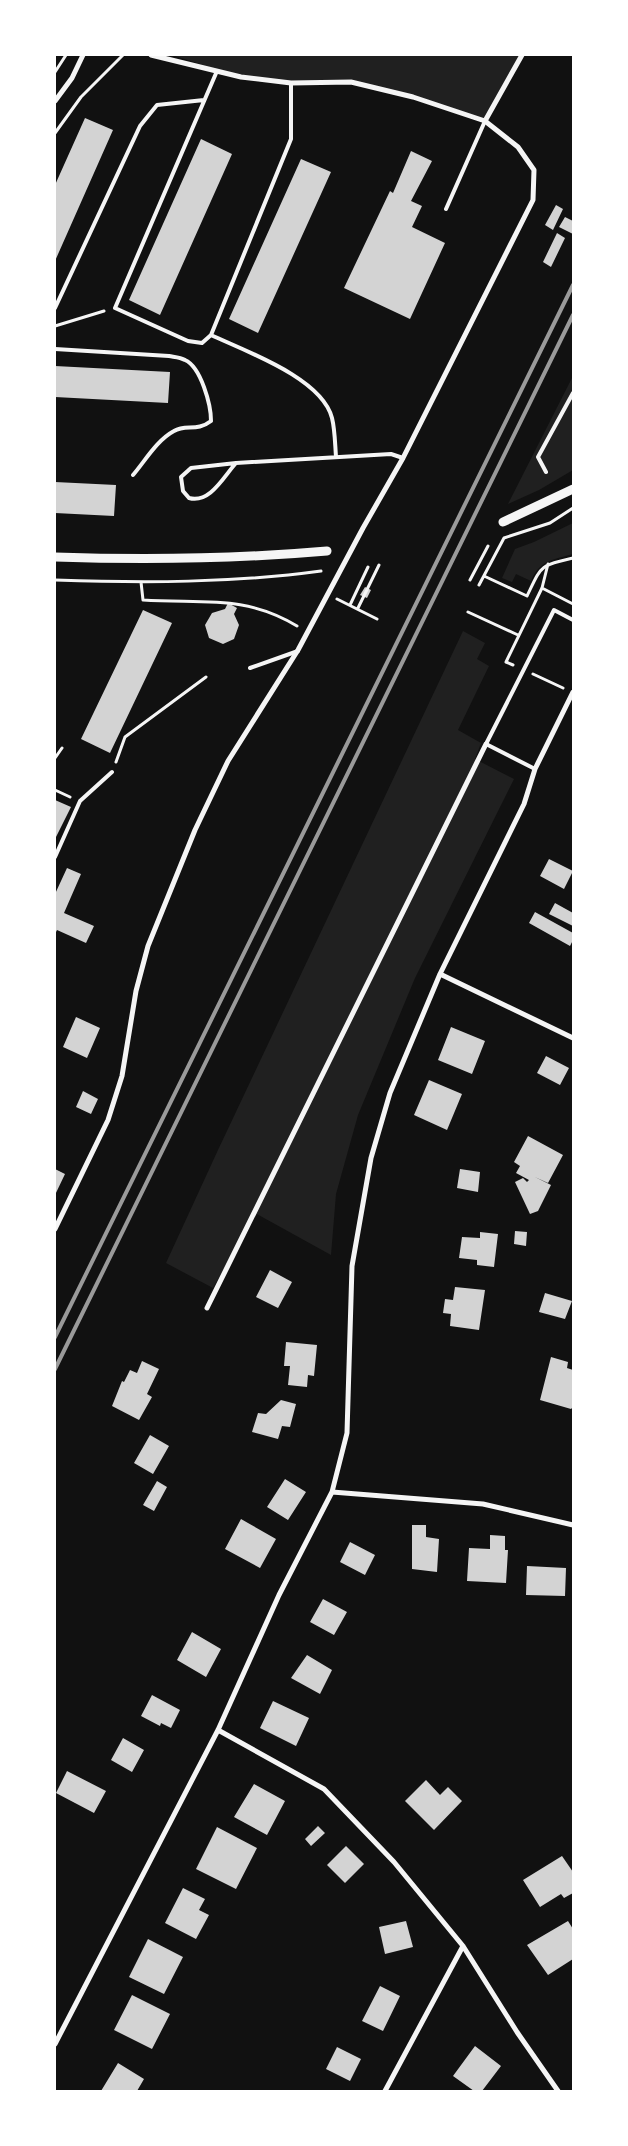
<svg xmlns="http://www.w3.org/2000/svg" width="628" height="2146" font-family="'DM Sans',sans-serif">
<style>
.green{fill:#202020}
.building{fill:#d3d3d3}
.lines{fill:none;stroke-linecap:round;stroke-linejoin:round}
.path{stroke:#f5f5f5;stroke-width:3}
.service{stroke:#f5f5f5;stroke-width:4}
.minor{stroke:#f5f5f5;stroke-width:5}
.tertiary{stroke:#f5f5f5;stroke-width:9}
.rail{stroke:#9a9a9a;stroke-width:4}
</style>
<rect width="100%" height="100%" fill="#111"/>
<path class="green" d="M172 55H522L485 121 413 97 351 82 291 83 241 77Z
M573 376V470L539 490 508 504Z
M573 523V554C552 560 540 560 531 581L516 574 512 582 502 578 515 549 534 542Z
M463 631 485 643 477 659 489 666 458 730 481 743 475 759 514 779 415 978 358 1115 336 1194 331 1255 255 1213 213 1288 166 1263 218 1150Z"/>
<path class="building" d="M85 118 113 130 55 261V185Z
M201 139 232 154 160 315 129 300Z
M411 151 432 161 411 201 422 206 412 227 445 243 410 319 344 288 390 191 393 193Z
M301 159 331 172 258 333 229 319Z
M556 205 563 209 553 230 545 225Z
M565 217 573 221V234L559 227Z
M557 233 565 238 551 267 543 262Z
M55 366 170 372 168 403 55 397Z
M55 482 116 485 114 516 55 513Z
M365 587 371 590 367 598 360 595Z
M228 603 237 608 234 614 239 625 234 639 223 644 209 638 205 625 212 613 225 609Z
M143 610 172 623 110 753 81 739Z
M55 800 71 807 55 839Z
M549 859 573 871 564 889 540 876Z
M67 868 81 874 64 913 94 926 86 943 57 930 55 934V894Z
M555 903 573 913V926L549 914Z
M535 912 573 933V940L570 946 529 923Z
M76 1017 100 1028 87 1058 63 1047Z
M451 1027 485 1041 472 1074 438 1060Z
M546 1056 569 1068 560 1085 537 1073Z
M429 1080 462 1094 447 1130 414 1115Z
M83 1091 98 1099 91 1114 76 1107Z
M528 1136 563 1155 548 1183 535 1177 551 1185 538 1211 530 1214 515 1182 523 1178 527 1182 529 1180 516 1173 520 1166 514 1162Z
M55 1169 65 1174 55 1195Z
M460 1169 480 1172 478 1192 457 1188Z
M515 1231 527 1232 526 1246 514 1244Z
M480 1232 498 1234 494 1267 477 1265V1260L459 1258 462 1237 480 1238Z
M270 1270 292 1282 278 1308 256 1297Z
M455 1287 485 1290 479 1330 450 1326 451 1314 443 1313 445 1299 453 1300Z
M545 1293 572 1301 565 1319 539 1312Z
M286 1342 317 1345 314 1376 308 1375 307 1387 288 1385 290 1366H284Z
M551 1357 568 1362 567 1368 573 1370V1407L571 1409 540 1400Z
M142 1361 159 1369 147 1394 152 1397 139 1420 112 1406 122 1381 124 1382 130 1370 137 1373Z
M281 1400 296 1404 290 1427 282 1426 278 1439 252 1432 258 1413 266 1414Z
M150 1435 169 1446 153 1474 134 1463Z
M285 1479 306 1492 288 1520 267 1507Z
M157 1481 167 1487 154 1511 143 1505Z
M241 1519 276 1539 260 1568 225 1549Z
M412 1525H426V1537L439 1539 437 1572 412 1569Z
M490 1535 505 1536V1550H508L506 1583 467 1581 469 1548 490 1549Z
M350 1542 375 1555 365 1575 340 1562Z
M527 1566 566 1568 565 1596 526 1595Z
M323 1599 347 1612 334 1635 310 1622Z
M192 1632 221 1649 206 1677 177 1660Z
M307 1655 332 1670 320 1694 291 1678Z
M152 1695 180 1710 171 1728 161 1723 160 1726 141 1716Z
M273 1701 309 1718 296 1746 260 1728Z
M123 1738 144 1750 132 1772 111 1760Z
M67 1771 106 1791 94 1813 56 1793Z
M426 1780 440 1795 448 1787 462 1801 434 1830 405 1801Z
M254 1784 285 1801 267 1835 234 1817Z
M318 1826 325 1833 311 1846 305 1839Z
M217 1827 257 1848 236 1889 196 1869Z
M346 1846 364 1864 345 1883 327 1865Z
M562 1856 573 1872V1893L564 1898 561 1894 540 1907 523 1880Z
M183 1888 205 1899 199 1910 209 1915 196 1939 165 1923Z
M406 1921 413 1947 385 1954 379 1927Z
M568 1921 573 1929V1959L548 1975 527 1945Z
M148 1939 183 1957 164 1994 129 1977Z
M380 1986 400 1996 383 2031 362 2021Z
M132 1995 170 2014 152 2049 114 2030Z
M475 2046 501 2066 482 2091H474L453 2076Z
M337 2047 361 2059 350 2081 326 2069Z
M118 2063 144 2079 137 2091H101Z"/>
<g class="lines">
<path class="path" d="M55 72 66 55
M55 133 81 97 123 55
M55 326 104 311
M484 576 527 596C542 565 539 566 573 558
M55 580C144 583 233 583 321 571
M470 580 488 546
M141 582 143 600C201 604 244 594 297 626
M479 585 504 538 550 523 573 508
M542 588 573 604
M337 599 377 619
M350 605 368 567
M358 608 379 565
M468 612 518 635
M513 665 506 662 542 588 548 564
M533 674 563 688
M55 758 62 748
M116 762 125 737 206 677
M55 790 70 797"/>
<path class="service" d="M217 71 115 308 188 341 202 343 211 335 291 139V83
M446 209 485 121
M55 308 140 126 157 105 204 100
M211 335C245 351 322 378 332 418 335 430 335 444 336 457
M55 349 169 356C174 357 180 357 185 360 201 367 211 405 211 421 197 432 186 424 174 431 157 440 145 461 133 475
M236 463C224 476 210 504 189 498L183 491 181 477 191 468 236 463 391 454 403 458
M546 472 538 457 573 393
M250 668 298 651
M535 769 486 744 554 610 573 620
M55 857 80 801 112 772"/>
<path class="minor" d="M55 101 72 78 83 55
M485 121 522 55
M440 974 573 1038
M55 1229 108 1120 122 1076 136 991 148 946 195 830 228 761 298 650 363 528 403 458 533 200 534 170 518 147 485 121 413 97 351 82 291 83 241 77 151 55
M207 1308 486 744
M332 1492 483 1504 573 1525
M218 1730 324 1789 394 1862 463 1946 517 2032 558 2091
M55 2044 218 1730 279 1595 332 1492 347 1433 352 1266 371 1158 390 1093 440 974 524 804 535 769 573 692
M385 2091 463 1946"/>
<path class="tertiary" d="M503 522 573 489
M55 557C146 560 236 559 327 551"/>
<path class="rail" d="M55 1337 573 285
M55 1369 573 315"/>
</g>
<rect width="628" height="2146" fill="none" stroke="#ffffff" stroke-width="112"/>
</svg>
